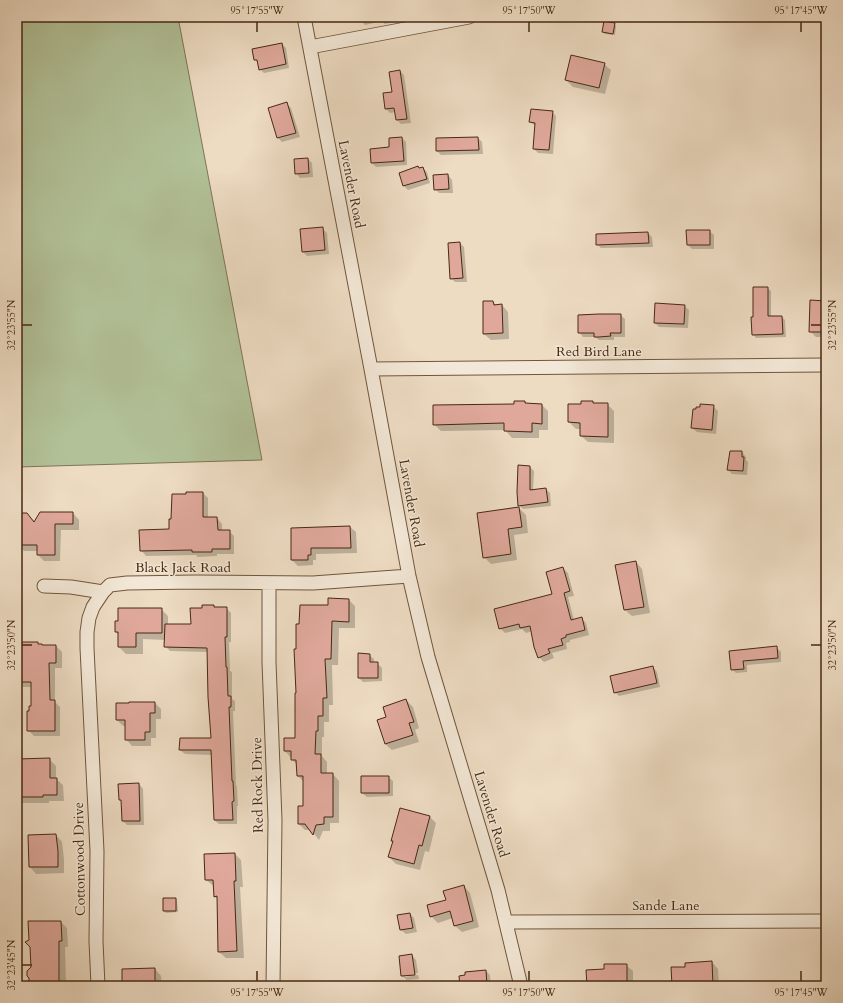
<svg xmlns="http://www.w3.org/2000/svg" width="843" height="1003" font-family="Cardo,serif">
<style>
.green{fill:#b2c198;stroke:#7d7554}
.shadow{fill:#0003}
.building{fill:#dfa89b;stroke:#482910}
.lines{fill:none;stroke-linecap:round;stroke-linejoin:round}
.minor-casing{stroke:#71563c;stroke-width:15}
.minor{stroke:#f3e8d7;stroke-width:13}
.ticks{fill:none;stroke:#482910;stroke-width:1.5}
.labels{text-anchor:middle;stroke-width:3;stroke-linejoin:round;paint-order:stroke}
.street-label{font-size:14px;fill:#482910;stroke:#f3e8d7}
.neatline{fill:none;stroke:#482910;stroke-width:1.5}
.ticks-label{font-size:10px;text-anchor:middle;fill:#482910}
</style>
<rect width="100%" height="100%" fill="#eddbc2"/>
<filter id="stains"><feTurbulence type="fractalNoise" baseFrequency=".005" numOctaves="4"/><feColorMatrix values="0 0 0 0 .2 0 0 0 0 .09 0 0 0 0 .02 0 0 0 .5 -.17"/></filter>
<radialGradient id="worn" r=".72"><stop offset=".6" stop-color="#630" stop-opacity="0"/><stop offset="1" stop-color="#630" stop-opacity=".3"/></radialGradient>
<path class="green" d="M17 17H178L262 460 17 467Z"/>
<path class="shadow" d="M360 17H397L393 18 394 22 385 24 382 21 365 25 361 21Z
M614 24 616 26 615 35 605 34 603 32Z
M282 44 286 48 289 68 264 73 260 69 259 63 255 60Z
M604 64 611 70 605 94 573 87 566 80Z
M400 71 404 75 411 123 401 124 397 120 396 112 390 113 386 109 384 94 393 92Z
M287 104 291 108 300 137 282 142 278 138 270 108Z
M552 112 556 116 553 154 538 153 534 149 536 126 530 122Z
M402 138 406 142 407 165 376 167 372 163Z
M478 138 482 142 483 154 441 155 437 151V139Z
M308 159 312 163 313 177 300 178 296 173Z
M423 168 427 172 430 183 408 190 404 186 400 173Z
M448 175 452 180 453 193H439L435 189Z
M323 229 327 233 329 254 307 256 303 252Z
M709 231 714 235V249H692L688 245Z
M648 233 652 237 653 247 601 248 597 244Z
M460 243 464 247 467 282H455L451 278Z
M767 288 771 291V317H782L785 320 786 337 756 338 753 334 754 318Z
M811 301 826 302V337H816L810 331Z
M493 302 497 306 502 305 508 312 509 339 491 340 484 334Z
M684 306 689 310 688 328 659 327 655 323Z
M620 315 625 319V337H614V340H599L595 337H583L579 332Z
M525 402 527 404 542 405 548 411V430H539V438H512L505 430 441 431 434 424Z
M592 402 595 404H607L614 411V443L588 442 581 436V429H576L569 422 582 405Z
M713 406 718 411 716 434 697 432 692 428Z
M820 408H826V441L821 436Z
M742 452 746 457V460L748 462 747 475 732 474 728 470Z
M530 467 534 471 533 491 546 489 550 493 551 506 523 509 519 505Z
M203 493 208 498V518H217L222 524V531H229L234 536V554H217V556L198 557 196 555 146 556 141 550 170 530Z
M519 508 526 515 528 533 514 535 517 560 491 564 484 557Z
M73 513 79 520V530H61L60 561H44L38 555V551H24L18 545 27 514 35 522Z
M350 527 356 532 357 553 316 554V560H313V565L298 566 292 560V529Z
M636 562 642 569 650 613 632 616 625 610Z
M563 568 568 573 574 596 568 597 574 620 581 618 586 623 589 635 570 640V642L566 643 567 649 552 653 554 658 544 662 539 657 532 631 526 633 522 629 505 633 500 628 554 595Z
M349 600 355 606V628H339L338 665H332L333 705H329V722H324V737H322V756L327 762V774H333L339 781V823H330V831H323L319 840 311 830H305L299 824 304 807V782L298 776 297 765 285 751 296 739 297 650 329 606Z
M214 606 216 608H226L231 613V642H229L230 671 232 672V699L235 701V711H233L236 785 237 787 238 806H237V824H219L214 820 212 755 185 754 180 750 212 739 208 652 170 651 165 646 166 640 143 639V654H126L119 647V635L116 632 161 609 168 616V625H192L203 609Z
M37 643 39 645 56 646 62 652V668H55V702L60 707V736H34L28 730 32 707V687H20L17 684V662Z
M776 647 781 652V662L747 665V672L736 673 732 669 730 652Z
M369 655 374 659V663H377L382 668V681L363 682 359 678Z
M653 667 657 672 660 687 619 696 615 692Z
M406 700 413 707 419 728 415 730 419 742 392 750 385 744 378 720 387 718Z
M155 703 161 709V719H156V738H151V746H132L126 739V726H123L117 720Z
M49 759 56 766V779L63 785 64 801H49V803H22L20 801V812H17V800H18L17 798V760Z
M388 777 393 781V796L367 797 362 793Z
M139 784 143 789 144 825H127L123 821 122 802 120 800 119 785Z
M430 817 436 823 429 852 425 851 420 870 396 864 389 857 393 842 392 840Z
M56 835 62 842 64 859V873L36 874 30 867Z
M235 854 241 860 243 887H240L244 958H226L219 952 218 899 214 896V886L206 880Z
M464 886 470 893 479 927 462 932 455 926 453 918 438 923 431 916Z
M176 899 177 901 178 912 166 913 164 911Z
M410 914 414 918 417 932 406 934 401 930Z
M61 922 67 928 68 947H65L66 986H29L28 971 32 967Z
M412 955 416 960 418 973 405 975V977L418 975 419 979 407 980 402 976Z
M712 962 718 969 719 984 723 981 727 986H673L686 967Z
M626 965 633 971V982L636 986H588L605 970Z
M155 969 161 976 162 986H123Z
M486 971 490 975 491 986H461Z
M218 981H238L243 986H218Z"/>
<path class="building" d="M604 21 615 23 613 34 602 32Z
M282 43 286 64 259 70 257 60H254L252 49Z
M571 55 605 63 599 88 565 80Z
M400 70 407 119 396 120 394 108 385 109 383 93 392 92 389 72Z
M287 102 296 133 277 138 268 108Z
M531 109 553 111 549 150 533 149 535 123 529 122Z
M402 137 404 161 371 163 370 149 389 147V138Z
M478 137 479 150 436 151V138Z
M308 158 309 173 295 174 294 159Z
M418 166 419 168 423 167 427 179 403 186 399 173Z
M448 174 449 189 434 190 433 175Z
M323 227 325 250 302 252 300 229Z
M686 230H710V245H687Z
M648 232 649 243 596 245V234Z
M460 242 463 278 450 279 448 243Z
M753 287H768V316H782L783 334 752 335 751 317H753Z
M810 300 826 301 825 332H809Z
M483 301H493L494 305 502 304 503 333 483 334Z
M655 303 685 305 684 324 654 323Z
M599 314H621V333H610L611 336 599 337H594V333H578V315Z
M514 401H525V403L542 404V424L532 423V432L504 431V423L433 425V405L514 404Z
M581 401H593V403H608V437L580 436V423L568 422V404H581Z
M700 404 714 405 712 430 691 428 693 409H696V407H700Z
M730 451H742V457H744L743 471 727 470Z
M518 465 530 466V490L546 488 548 502 518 506 517 492Z
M186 492H203V517H217L218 530H230V549H212V552H192V550L140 551 139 530 169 529V519H171L172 494H186Z
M519 507 522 527 508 529 511 554 483 558 477 513Z
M40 512H73V524H55V555H37V545H17L18 513H27L34 522Z
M350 526 351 548H311V555H308V560H291V528Z
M636 561 644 607 624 610 615 565Z
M563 567 570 591 564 593 571 620 582 617 585 630 566 635V637L561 639 563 645 548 649 550 653 538 658 534 647 530 626 520 628 519 624 499 629 494 609 552 594 546 572Z
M328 598 349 599V622L332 621 331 659H325L327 698H323V716H318V731H316L315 754H321V773H333V817H324V824L316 825 313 835 305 824H298V806H303V776H297L296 760H291V751H284V738H295V693H296L294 649H296V624H299L300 605H328Z
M202 605H214V607H227V637H225L226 667H227L228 696H231V707H229L232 781H233L234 801 232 802 233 820H214L211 750H179L180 738H211L208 697 207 648 164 647 165 624H191L190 608H202Z
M118 608H162V633H136V647H118V632H115V621H118Z
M22 642H38V644H42V645H56V663H49L50 700H55V731H27V711H29V706H31V682H17V644H22Z
M777 646 778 658 743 661 744 669 731 670 729 651Z
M358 653 370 654V662H378V678H358Z
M653 666 657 683 614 693 610 676Z
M406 699 414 722 409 723 413 735 385 744 377 720 386 717 383 707Z
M129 702H155V713H150V732H145V740H125V720H116V703H129Z
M50 758V778H57V795H43V797H17V759Z
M361 776H389V793H361Z
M139 783 140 821H122L121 800H119L118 784Z
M400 808 430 816 422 846 419 845 414 864 388 857 393 841H391Z
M56 834 58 851V867H29L28 835Z
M235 853 236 881H234L237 951 218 952 217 896 214 897 213 880H205L204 854Z
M464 885 473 921 454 926 450 911 430 917 427 905 446 900 443 891Z
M163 898H176V911H163Z
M410 913 413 928 400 930 397 915Z
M28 921H61L62 941H59V986H29V978L27 976V971L31 967 30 947 25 942 29 940Z
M412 954 415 975 401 976 399 956Z
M712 961 713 986H672L671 967H685V963Z
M604 964H627V986H587L586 970 604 969Z
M155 968V986H122V969Z
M486 970 487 986H460L459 976 465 975V972Z"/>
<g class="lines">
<defs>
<path id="minor" d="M304 17 371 369 409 576 428 657 498 890 521 986
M310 47 469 17
M371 369 826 365
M269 584V662L275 820 273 986
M44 586 71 587 103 592
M507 922 826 921
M98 986 96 941 97 851 87 648V632L89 618 93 607 103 592 110 585 127 583 196 582 313 583 409 576"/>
</defs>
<use href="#minor" class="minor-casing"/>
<use href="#minor" class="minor"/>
</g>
<path class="ticks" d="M257 22V32M529 22V32M801 22V32M22 325H32M811 325H821M22 645H32M811 645H821M22 965H32M257 971V981M529 971V981M801 971V981"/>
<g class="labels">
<g class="street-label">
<text transform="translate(352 184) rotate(79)" y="5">Lavender Road</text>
<text x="599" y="356">Red Bird Lane</text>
<text transform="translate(412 503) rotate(80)" y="5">Lavender Road</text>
<text x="183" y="572">Black Jack Road</text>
<text transform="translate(257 785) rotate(-91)" y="5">Red Rock Drive</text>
<text transform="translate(492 814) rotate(73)" y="5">Lavender Road</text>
<text transform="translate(79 859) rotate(-91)" y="5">Cottonwood Drive</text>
<text x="666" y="910">Sande Lane</text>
</g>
</g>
<rect width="843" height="1003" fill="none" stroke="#eddbc2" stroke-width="44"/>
<rect x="22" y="22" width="799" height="959" class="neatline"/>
<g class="ticks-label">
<text x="257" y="14">95°17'55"W</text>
<text x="529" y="14">95°17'50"W</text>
<text x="801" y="14">95°17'45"W</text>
<text transform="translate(11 325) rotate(-90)" y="4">32°23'55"N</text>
<text transform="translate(832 325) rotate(-90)" y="4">32°23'55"N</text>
<text transform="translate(11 645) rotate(-90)" y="4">32°23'50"N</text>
<text transform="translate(832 645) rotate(-90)" y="4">32°23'50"N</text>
<text transform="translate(11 965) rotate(-90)" y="4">32°23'45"N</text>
<text x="257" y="996">95°17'55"W</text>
<text x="529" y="996">95°17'50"W</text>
<text x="801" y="996">95°17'45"W</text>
</g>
<rect width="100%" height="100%" filter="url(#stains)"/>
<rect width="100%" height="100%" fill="url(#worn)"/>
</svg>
